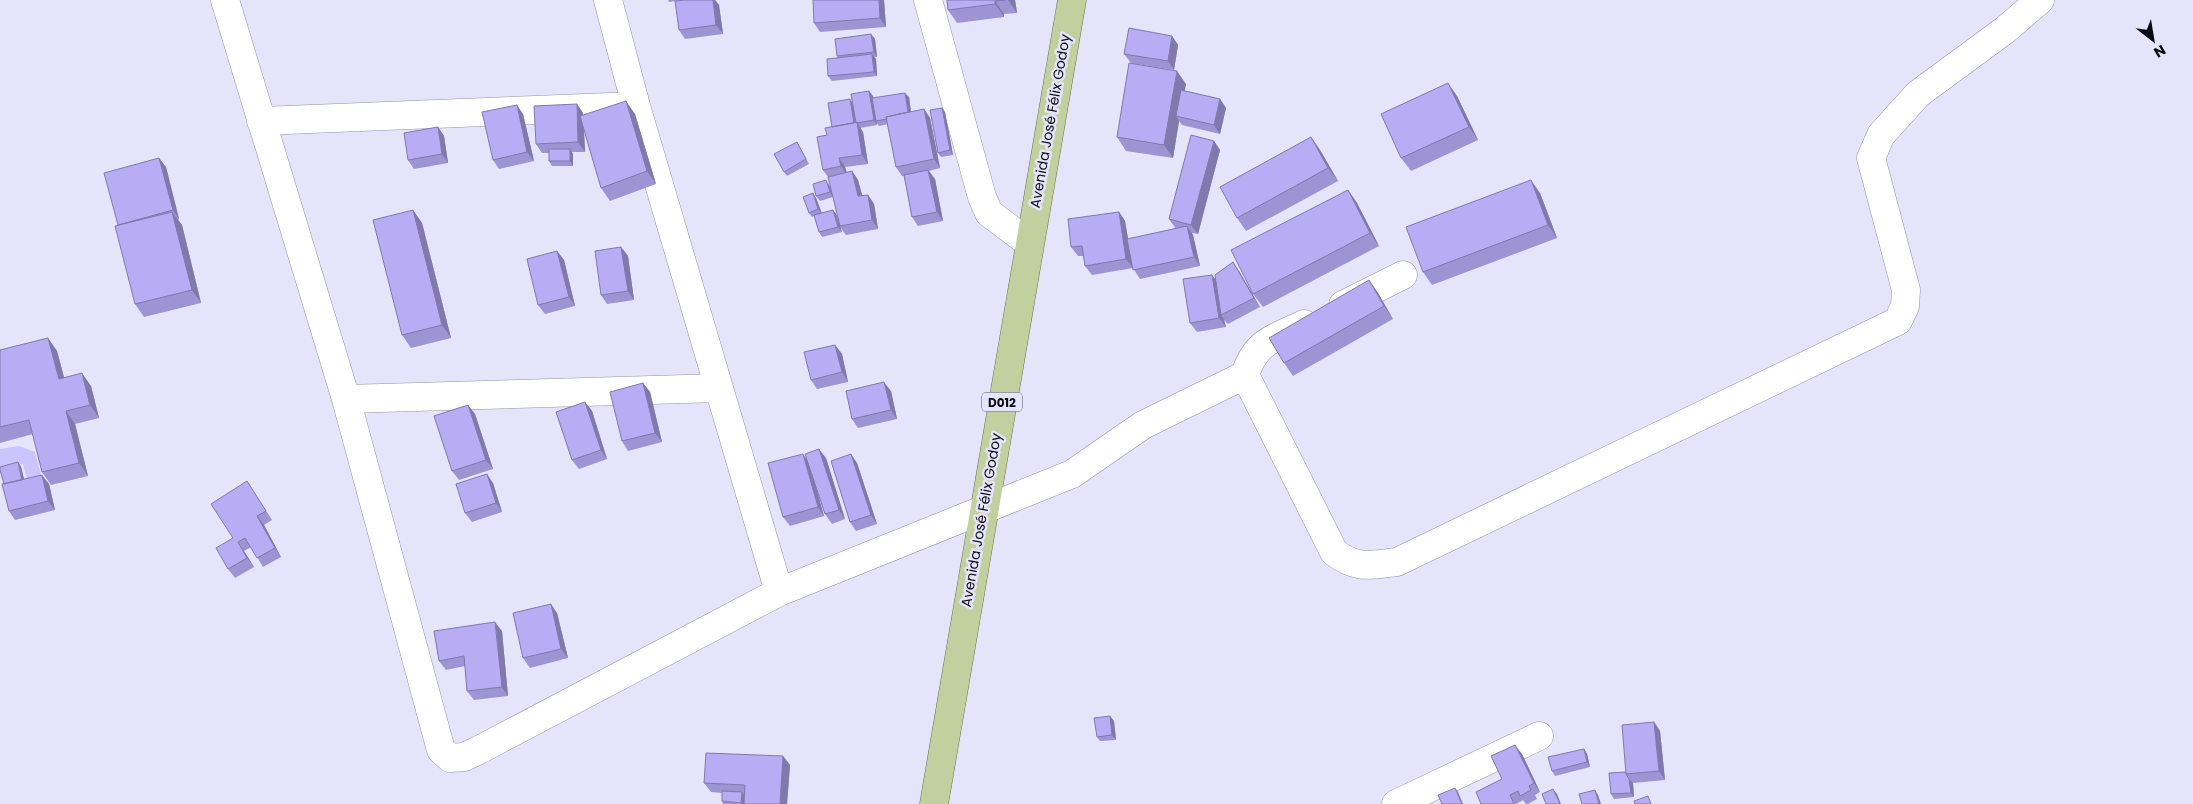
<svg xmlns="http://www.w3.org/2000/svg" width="2193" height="804" font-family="Poppins,sans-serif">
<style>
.water{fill:#ccc4fc}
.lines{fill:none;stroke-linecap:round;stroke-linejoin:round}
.minor-casing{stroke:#9492a6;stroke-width:29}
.major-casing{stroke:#677645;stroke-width:29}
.minor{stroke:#fff;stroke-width:28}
.major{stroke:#c2d0a0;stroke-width:28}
.wall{fill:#9e94d3}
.shaded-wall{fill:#8178ac}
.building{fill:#b8acf5;stroke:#8178ac}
.labels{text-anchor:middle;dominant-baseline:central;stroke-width:5;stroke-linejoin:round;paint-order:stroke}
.shield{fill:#e6e4fa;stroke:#4d4b57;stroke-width:1}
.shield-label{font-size:12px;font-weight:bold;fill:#0b0a11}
.street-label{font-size:14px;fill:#0b0a11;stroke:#e6e4fa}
</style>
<rect width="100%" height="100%" fill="#e6e4fa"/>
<path class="water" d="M19 446 35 452 42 479 28 483 23 464 0 469V449Z"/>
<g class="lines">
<g class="minor-casing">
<path id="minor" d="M225 0 346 399 441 750 450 758 464 757 479 750 779 592 1072 474 1143 425 1245 375C1255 341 1275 338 1304 324
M608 0 636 106 779 592
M928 0 982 197 989 213 1029 243
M261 121 636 106
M1343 305 1403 275
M1245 375 1334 552C1358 570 1369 565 1397 562L1898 321 1905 306 1906 290 1871 158 1881 135 1918 94 2005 30 2040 0
M346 399 719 388
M1396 804 1539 736"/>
</g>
<g class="major-casing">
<path id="major" d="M934 804 1072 0"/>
</g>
<use href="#minor" class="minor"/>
<use href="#major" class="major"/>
</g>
<path class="wall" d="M668 0H715L719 5 723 34 685 39 679 30 682 0 669 2Z
M884 0 886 27 820 32 814 23Z
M947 0H1015L1017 13 1004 14V17L957 23 948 10Z
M871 34 875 39 877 57H874L876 59 877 76 832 81 828 76 838 58 837 56Z
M1172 36 1178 45 1174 70 1131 63 1124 54Z
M1186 84 1184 91 1220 99 1226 108 1220 134 1182 125 1179 121 1173 158 1126 151 1117 137Z
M873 96V98L909 97 911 112 924 109 930 118 940 168 929 171 935 179 943 221 918 226 912 217 904 176H902L896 167 888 124 879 126 876 122 877 125 860 128 863 132 868 164 845 167 847 172 852 171 858 180 862 196 868 195 874 204 878 229 846 235 840 227 842 232 822 237 819 232 814 216 812 217 809 213 816 198 822 213 833 210 836 214 839 223 833 197 820 201 816 196 829 185 832 192 828 177 823 170 832 127 853 103Z
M1457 96 1478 140 1411 171 1401 158Z
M577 104 583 113V115L635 114 656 184 610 201 601 188 584 128 585 152H572L573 154V166H552L549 161V153H542L536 144Z
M945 112 953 155 941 157 938 153Z
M523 114 534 161 499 169 493 160Z
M438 127 444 136 448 163 414 169 408 160Z
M1311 137 1320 150 1338 181 1246 231 1237 218Z
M1214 141 1220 150 1198 234 1192 233 1193 235 1200 266 1140 279 1133 268 1092 275 1085 266 1084 256H1078L1071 247 1119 212 1125 221 1128 239 1176 229 1169 219Z
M797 142 809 164 787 176 784 172Z
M159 158 166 167 179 219 178 220 182 225 201 303 144 317 135 304 118 225Z
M1348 190 1357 203 1379 246 1263 307 1253 294Z
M1540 193 1557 238 1432 285 1423 272Z
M413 210 422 223 451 338 411 348 402 335Z
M621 247 628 256 634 300 607 304 601 295Z
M557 251 564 260 575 306 545 314 538 305Z
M1239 271 1260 307 1228 324 1224 320 1226 327 1197 332 1190 323 1215 279Z
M1369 280 1378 293 1393 319 1293 376 1284 363Z
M48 338 57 351 64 378 91 386 99 418 75 424 88 476 51 485 42 472 33 434 0 443V350Z
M835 345 842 354 848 382 817 389 811 380Z
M643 383 650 392 662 442 628 451 622 441Z
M891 391 897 419 858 428 852 419Z
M585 402 592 411 607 459 579 469 572 460Z
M475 414 493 469 459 480 452 471Z
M826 458 845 519 832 524 825 514 813 476 824 516 790 526 783 517 808 461Z
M18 462 21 467 24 479 49 484 55 510 15 520 9 511 4 484Z
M857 463 877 524 856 531 850 522Z
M247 481 272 520 264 525 281 557 263 567 251 547 244 551 254 567 235 578 228 569 233 538Z
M493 483 502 512 472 522 465 513Z
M557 613 568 658 530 668 523 658Z
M502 631 508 696 474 700 467 691 465 666 446 670 439 661Z
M1110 716 1114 721 1116 740 1100 741 1097 737Z
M1654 722 1660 731 1665 780 1633 783 1634 797 1614 799 1611 794 1626 772Z
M1584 749 1587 754 1590 767 1555 776 1552 771Z
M1522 754 1540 792 1535 795 1537 799 1528 804H1526L1523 800 1516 804H1481L1502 779Z
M783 756 790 765 787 804H723L722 801V793L711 792 704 783Z"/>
<path class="shaded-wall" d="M713 0H715L719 5 723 34 716 25Z
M879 0H884L886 27 880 18Z
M1008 0H1015L1017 13Z
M995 1 1004 14V17L995 4Z
M871 34 875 39 877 57 874 52Z
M1172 36 1178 45 1174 70 1168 61Z
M872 54 876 59 877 76 874 72Z
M1177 71 1186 84 1180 117 1176 116 1179 121 1173 158 1164 145Z
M1448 83 1457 96 1478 140 1469 127Z
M869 91 873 96 877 125 874 120Z
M905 93 909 97 912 120 909 115Z
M850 99 853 104 856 123 854 125Z
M1220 99 1226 108 1220 134 1214 125Z
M626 101 635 114 656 184 647 171Z
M577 104 583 113 585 152 578 142Z
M517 105 523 114 534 161 527 152Z
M942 108 945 112 953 155 950 150Z
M924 109 930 118 940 168 934 159Z
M857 122 863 132 868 164 862 155Z
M438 127 444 136 448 163 442 154Z
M1311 137 1320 150 1338 181 1328 168Z
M1214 141 1220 150 1198 234 1191 225Z
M570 149 573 154V166L570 161Z
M159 158 166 167 179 219 173 210Z
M839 158 845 167 847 175 841 166Z
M928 170 935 179 943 221 937 212Z
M852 171 858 180 865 205 858 196Z
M826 180 829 185 833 197 830 192Z
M1531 180 1540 193 1557 238 1548 225Z
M1348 190 1357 203 1379 246 1370 233Z
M813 193 816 198 822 214 818 209Z
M868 195 874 204 878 229 872 220Z
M413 210 422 223 451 338 442 325Z
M833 210 836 214 842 232 838 227Z
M172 212 182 225 201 303 192 290Z
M1119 212 1125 221 1133 268 1126 259Z
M1187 226 1193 235 1200 266 1194 257Z
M621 247 628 256 634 300 628 291Z
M557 251 564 260 575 306 569 297Z
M1233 262 1239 271 1260 307 1254 298Z
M1212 275 1219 284 1221 315 1224 320 1226 327 1219 318Z
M1369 280 1378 293 1393 319 1384 306Z
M48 338 57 351 68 392 59 379Z
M835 345 842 354 848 382 842 372Z
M82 373 91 386 99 418 90 405Z
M884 382 891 391 897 419 891 410Z
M643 383 650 392 662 442 655 433Z
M585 402 592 411 607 459 601 450Z
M468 405 475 414 493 469 486 460Z
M66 411 75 424 88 476 79 463Z
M819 449 826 458 845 519 839 510Z
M803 454 809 463 824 516 818 507Z
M851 454 857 463 877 524 871 515Z
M18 462 21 467 26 487 22 482Z
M487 474 493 483 502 512 496 503Z
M42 475 49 484 55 510 48 501Z
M257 516 264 525 281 557 275 548Z
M238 542 244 551 254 567 247 558Z
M551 604 557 613 568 658 561 649Z
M495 622 502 631 508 696 502 687Z
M1110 716 1114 721 1116 740 1112 735Z
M1654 722 1660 731 1665 780 1659 771Z
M1515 745 1522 754 1540 792 1534 783Z
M1584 749 1587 754 1590 767 1587 762Z
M783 756 790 765 787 804H780Z
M1629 779 1633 783 1634 797 1631 793Z
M1455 788 1458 792 1463 804H1462Z
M1553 789 1557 794 1561 804H1560Z
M1595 790 1598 795 1601 804H1599Z
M742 792 745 797V804H742L741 803Z"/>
<path class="building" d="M685 0H713L716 25 679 30 675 1Z
M813 0H879L880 18 814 23Z
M947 0H1005L995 1V4L948 10Z
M1129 28 1172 36 1168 61 1124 54Z
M871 34 874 52 837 56 835 39Z
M872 54 874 72 828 76 827 59Z
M1129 63 1177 71 1164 145 1117 137Z
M1448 83 1469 127 1401 158 1381 114Z
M1181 90 1220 99 1214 125 1176 116Z
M869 91 874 120 856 123 851 94Z
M905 93 908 112 886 117 887 119 876 121 872 98Z
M850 99 854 123 832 127 828 103Z
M626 101 647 171 601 188 580 116Z
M577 104 578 142 536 144 534 106Z
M517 105 527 152 493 160 482 112Z
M942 108 950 150 938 153 930 110Z
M924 109 934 159 896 167 886 117Z
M857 122 862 155 839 158 841 166 823 170 817 137 827 135 825 128Z
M438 127 442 154 408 160 404 133Z
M1191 135 1214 141 1191 225 1169 219Z
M1311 137 1328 168 1237 218 1220 187Z
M797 142 806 159 784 172 774 154Z
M549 149H570V161H549Z
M159 158 173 210 118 225 104 173Z
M928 170 937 212 912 217 904 175Z
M852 171 858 196 868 195 872 220 840 226 828 177Z
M826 180 830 192 816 196 813 184Z
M1531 180 1548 225 1423 272 1406 227Z
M1348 190 1370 233 1253 294 1231 250Z
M813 193 818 209 809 213 803 197Z
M413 210 442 325 402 335 373 220Z
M833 210 838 227 819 232 814 215Z
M172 212 192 290 135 304 115 226Z
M1119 212 1126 259 1085 266 1082 246 1071 247 1068 219Z
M1187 226 1194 257 1133 270 1127 239Z
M621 247 628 291 601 295 595 251Z
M557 251 569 297 538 305 527 259Z
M1233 262 1254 298 1221 315 1215 275Z
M1212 275 1219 318 1190 323 1183 279Z
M1369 280 1384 306 1284 363 1269 338Z
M48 338 59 379 82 373 90 405 66 411 79 463 42 472 29 420 0 427V350Z
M835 345 842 372 811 380 804 352Z
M884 382 891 410 852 419 846 391Z
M643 383 655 433 622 441 610 392Z
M585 402 601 450 572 460 556 412Z
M468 405 486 460 452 471 434 416Z
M819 449 839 510 825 514 805 454Z
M803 454 818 507 783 517 768 463Z
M851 454 871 515 850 522 831 461Z
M18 462 22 480 4 484 0 470V467Z
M487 474 496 503 465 513 456 484Z
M42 475 48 501 9 511 2 484Z
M247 481 266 511 257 516 275 548 257 558 245 538 238 542 247 558 228 569 216 548 233 538 211 504Z
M551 604 561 649 523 658 513 613Z
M495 622 502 687 467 691 464 656 439 661 434 631Z
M1110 716 1112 735 1097 737 1094 718Z
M1654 722 1659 771 1626 774 1622 725Z
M1515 745 1534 783 1529 786 1531 790 1520 796 1518 791 1510 795 1514 804H1481L1476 792 1502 779 1491 756Z
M1584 749 1587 762 1552 771 1548 757Z
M706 753 783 756 780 804H744L745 785 704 783Z
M1626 772V774L1629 779 1631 793 1611 794 1609 773Z
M1455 788 1462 804H1442L1438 795Z
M1553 789 1560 804H1546L1542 794Z
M1595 790 1599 804H1582L1579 794Z
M722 791 742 792 741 803 722 801Z
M1648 796 1651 804H1635L1634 801Z"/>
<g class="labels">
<rect class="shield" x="982" y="392.5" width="40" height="19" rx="4"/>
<g class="shield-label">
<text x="1002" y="402">D012</text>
</g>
<g class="street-label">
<text transform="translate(1050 121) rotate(-80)">Avenida José Félix Godoy</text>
<text transform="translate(981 520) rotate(-80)">Avenida José Félix Godoy</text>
</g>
</g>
<g transform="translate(2153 40) rotate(149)" stroke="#e6e4fa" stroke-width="4" paint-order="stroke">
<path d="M0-4L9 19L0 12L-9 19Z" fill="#0b0a11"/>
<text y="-8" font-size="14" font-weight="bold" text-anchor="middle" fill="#0b0a11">N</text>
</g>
</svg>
